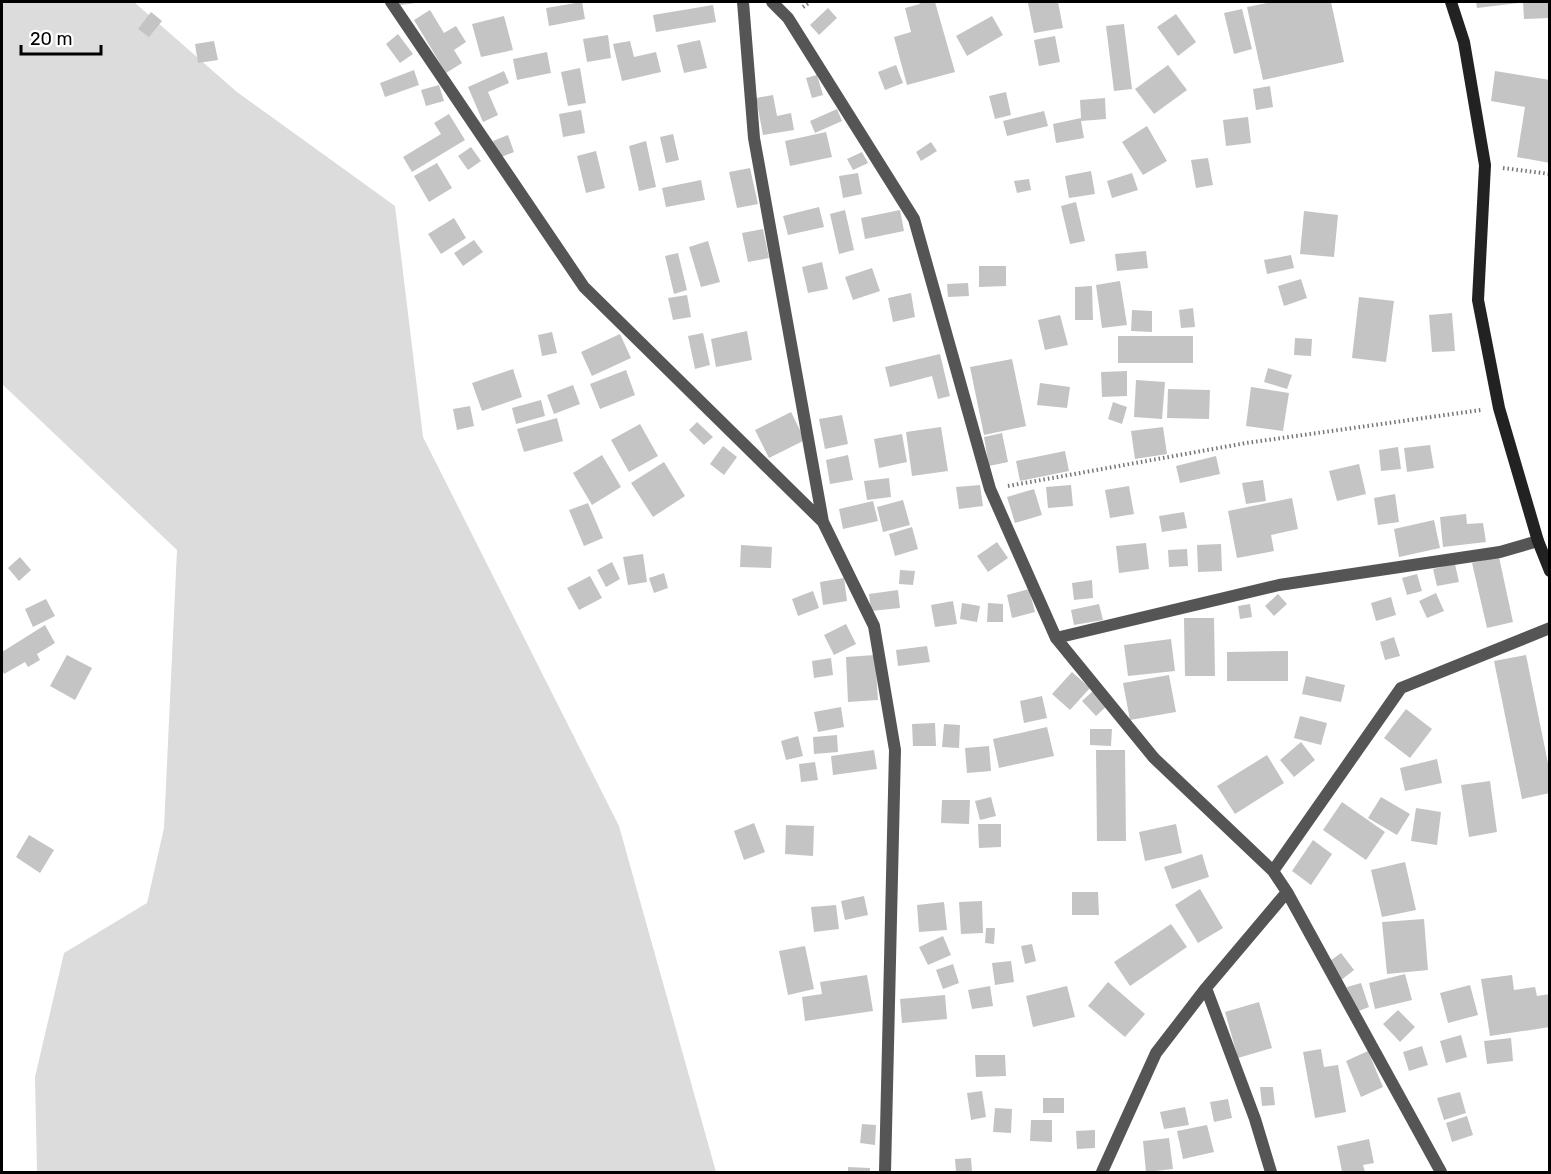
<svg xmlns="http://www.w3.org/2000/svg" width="1551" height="1174" font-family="Rubik,sans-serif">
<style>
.green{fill:#dcdcdc}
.building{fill:#c4c4c4}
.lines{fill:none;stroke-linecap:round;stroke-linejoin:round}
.path{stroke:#777;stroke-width:4;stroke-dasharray:1.5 3;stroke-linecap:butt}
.minor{stroke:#555;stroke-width:12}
.secondary{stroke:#222;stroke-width:12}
</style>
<rect width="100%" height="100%" fill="#fff"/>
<path class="green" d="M2 2H134L237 92 395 206 423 437 619 826 716 1172H37L35 1077 64 953 147 903 164 828 177 550 2 384Z"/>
<path class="building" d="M399 2H416V3L400 5Z
M582 2 585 19 549 26 546 8Z
M919 2H935L955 72 907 85 894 37 911 32 905 8 920 4Z
M1038 2H1058L1063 28 1034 33 1028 3Z
M1272 2H1331L1344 62 1263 80 1247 7Z
M1476 2H1519V3L1477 8Z
M1523 2H1550V18L1524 19Z
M713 5 716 22 656 32 653 15Z
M828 8 837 18 819 35 810 25Z
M1242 9 1252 49 1234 54 1224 13Z
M430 10 444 33 456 26 466 42 454 50 462 63 446 73 414 20Z
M151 12 162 21 149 37 138 29Z
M1176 14 1196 42 1178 56 1157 27Z
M504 16 513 50 481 57 472 24Z
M992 16 1003 35 967 56 956 36Z
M1124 24 1132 89 1114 91 1106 26Z
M398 34 413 54 400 63 386 44Z
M608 35 611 58 587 62 583 39Z
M1055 36 1060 62 1039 66 1034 40Z
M700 40 707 68 684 73 677 45Z
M214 41 218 60 198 63 195 44Z
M630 41 634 57 656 52 661 72 622 81 613 44Z
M547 52 551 73 517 80 513 59Z
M896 65 903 83 885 90 878 72Z
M1168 65 1187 90 1154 114 1135 89Z
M580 68 586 103 568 106 561 72Z
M414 70 419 85 385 97 380 83Z
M504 71 509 83 488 92 498 115 483 122 468 87Z
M1495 71 1550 80V163L1517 157 1525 107 1491 101Z
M817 75 823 95 812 98 806 78Z
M439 85 444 101 426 106 421 90Z
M1270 86 1273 107 1256 110 1253 89Z
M1006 92 1011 115 995 119 989 96Z
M773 95 777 116 791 113 794 130 763 135 756 98Z
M1105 98 1106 119 1081 121 1084 138 1056 143 1053 124 1081 118 1080 100Z
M837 109 842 121 815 133 810 121Z
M581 110 585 133 563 137 559 114Z
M1044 111 1048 126 1007 136 1003 121Z
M449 114 465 140 412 172 403 157 441 134 434 123Z
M1248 117 1251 143 1226 146 1223 120Z
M1147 126 1167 161 1143 175 1122 142Z
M826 132 832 157 790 166 785 141Z
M673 134 679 160 666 163 660 137Z
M508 135 514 152 499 158 493 141Z
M646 141 656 187 639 191 629 146Z
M931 142 937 151 921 161 916 152Z
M471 147 481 161 468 170 458 156Z
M596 151 605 188 586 193 577 156Z
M862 152 868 163 853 170 847 159Z
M1208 158 1213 185 1196 188 1191 160Z
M437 163 452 188 429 202 414 176Z
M750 168 758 204 737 208 729 172Z
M1091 171 1095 194 1069 198 1065 176Z
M858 173 862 194 843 198 839 176Z
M1132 173 1138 190 1112 198 1107 181Z
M1029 179 1031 190 1017 193 1014 181Z
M701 180 705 200 666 207 662 188Z
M1076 202 1085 241 1070 244 1061 206Z
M819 207 824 227 788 235 783 216Z
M845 210 854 250 839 254 830 214Z
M900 210 904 231 865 239 861 218Z
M1304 211 1338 215 1334 257 1300 254Z
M454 218 466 238 441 254 428 234Z
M763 229 769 258 748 262 742 233Z
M474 240 483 252 463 266 454 253Z
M708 241 720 282 701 287 689 247Z
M1146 251 1148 268 1117 271 1115 254Z
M678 253 687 290 674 294 665 256Z
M1291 255 1294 268 1267 274 1264 260Z
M822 262 828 289 808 293 802 267Z
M979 266H1006V286L979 287Z
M872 268 880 291 853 300 845 277Z
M1301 279 1307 298 1284 306 1278 286Z
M1120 281 1127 325 1102 328 1096 285Z
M968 283 969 296 948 297 947 284Z
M1092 286 1093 320H1075V287Z
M911 293 915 317 893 322 888 298Z
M687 295 691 317 673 320 668 298Z
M1359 297 1394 301 1386 362 1352 358Z
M1193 308 1195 327 1181 328 1179 310Z
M1132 310 1152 311V332L1131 331Z
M1452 313 1455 351 1432 352 1429 315Z
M1060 315 1068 345 1045 350 1038 320Z
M747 331 752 360 716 367 711 339Z
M552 332 557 353 542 356 538 335Z
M703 333 710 365 695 369 688 336Z
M620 334 631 358 592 376 581 352Z
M1118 336H1193V363H1118Z
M1295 338 1312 339 1311 356 1294 355Z
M940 354 950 396 938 399 932 376 890 387 885 367Z
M1012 359 1026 426 984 435 970 367Z
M1268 368 1292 375 1287 389 1264 382Z
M513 369 522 397 482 411 472 383Z
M626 370 635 395 600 409 590 384Z
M1127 371V396L1102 397 1101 372Z
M1136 380 1165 382 1162 419 1134 417Z
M1040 383 1070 387 1067 408 1037 405Z
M573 385 580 404 554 414 547 395Z
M1251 387 1289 393 1283 431 1246 426Z
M1168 389 1210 390 1209 419 1167 418Z
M541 400 545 416 516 424 512 408Z
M1113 402 1127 407 1122 424 1108 419Z
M470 406 474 426 457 430 453 409Z
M791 412 805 440 769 458 755 430Z
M842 415 848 444 825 449 819 419Z
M557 418 563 441 524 452 517 429Z
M697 422 713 437 704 445 689 430Z
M640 424 658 456 629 472 611 440Z
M941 427 948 471 912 476 906 432Z
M1163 427 1167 454 1135 459 1131 431Z
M1002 433 1008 462 989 466 984 437Z
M902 434 907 462 879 468 874 439Z
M1430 445 1434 468 1407 472 1404 448Z
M723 446 737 457 724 475 710 464Z
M1398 447 1401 469 1381 471 1379 450Z
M1065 451 1069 471 1020 481 1016 461Z
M602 455 621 487 592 505 573 473Z
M848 455 853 480 830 484 826 460Z
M1216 456 1220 474 1180 483 1176 466Z
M664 462 685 496 653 517 631 483Z
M1359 464 1366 494 1337 501 1329 471Z
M889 478 891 497 867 500 864 481Z
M1263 480 1266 501 1246 504 1242 483Z
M980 485 983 506 959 509 956 487Z
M1071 485 1073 506 1048 508 1046 487Z
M1129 486 1134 514 1110 518 1105 490Z
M1034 489 1042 515 1015 523 1007 497Z
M1395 494 1399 522 1378 525 1374 498Z
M1292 498 1298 529 1271 535 1274 551 1237 558 1228 511Z
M903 500 910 525 883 532 877 507Z
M873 501 878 521 843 529 839 509Z
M588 503 603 538 584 546 569 510Z
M1184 512 1187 528 1162 532 1159 516Z
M1466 514 1467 524 1483 523 1486 542 1443 547 1440 517Z
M1434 520 1440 548 1399 557 1394 529Z
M912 527 918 549 895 556 889 534Z
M997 542 1008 558 988 572 977 556Z
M1146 543 1149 569 1119 573 1116 546Z
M1221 544 1222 571 1198 572 1197 545Z
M741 545 772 547 771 568 740 567Z
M1187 549 1188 566 1169 567 1168 550Z
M643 554 647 582 628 585 623 557Z
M20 557 31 570 19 581 8 568Z
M1499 557 1513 622 1487 628 1472 563Z
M612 562 620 579 606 587 597 570Z
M1455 564 1459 582 1437 586 1433 569Z
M900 570 915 571 913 585 899 584Z
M664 573 668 588 654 593 649 578Z
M1417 574 1422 591 1407 595 1402 578Z
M590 576 602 598 579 610 567 588Z
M844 578 847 601 823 605 820 582Z
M1092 580 1093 598 1074 600 1072 583Z
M1029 589 1035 612 1012 618 1007 595Z
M898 590 900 608 871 611 869 594Z
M813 591 819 608 798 616 792 599Z
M1436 593 1444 611 1427 618 1419 601Z
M1278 594 1287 604 1274 616 1265 606Z
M1391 597 1396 615 1376 621 1371 603Z
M46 599 55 616 33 627 25 609Z
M953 601 957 624 935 627 931 605Z
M962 603 980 606 977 622 960 619Z
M988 603 1003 604V622H987Z
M1099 604 1103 620 1074 625 1071 610Z
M1250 604 1252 617 1240 619 1238 606Z
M1184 618H1214L1215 676H1185Z
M846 624 856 644 834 655 824 635Z
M45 625 55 643 37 654 40 660 28 667 25 662 4 674 2 670V652Z
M1394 637 1400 656 1385 660 1380 642Z
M1171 639 1175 671 1128 676 1124 645Z
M927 646 930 662 898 666 896 650Z
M1288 651V681H1227V652Z
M67 655 92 668 75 700 50 686Z
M875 655 878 700 848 702 846 657Z
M1526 655 1550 773V793L1522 799 1494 661Z
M831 658 833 675 814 678 812 661Z
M1072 672 1090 688 1070 710 1052 694Z
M1169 675 1176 712 1130 720 1123 683Z
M1306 676 1345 685 1341 702 1302 694Z
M1095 689 1109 704 1096 716 1082 701Z
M1042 696 1047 718 1024 723 1020 701Z
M841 707 844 727 818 732 814 712Z
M1406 709 1432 729 1410 758 1384 738Z
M1300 716 1327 723 1321 745 1294 738Z
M935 723 936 746H913L912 724Z
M944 724 960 725 959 748 942 747Z
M1047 727 1054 756 999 768 993 739Z
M1090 729H1112L1111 746 1090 745Z
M837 735 838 752 814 754 813 737Z
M798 736 803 756 786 760 781 741Z
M1301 742 1315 760 1294 777 1280 760Z
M989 746 991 771 967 773 965 748Z
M874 750 877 769 833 775 831 756Z
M1096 750H1125L1126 841H1097Z
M1267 755 1284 783 1235 814 1217 786Z
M1437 759 1442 783 1405 791 1400 768Z
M815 762 818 780 801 782 799 764Z
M1490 781 1497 832 1469 837 1461 785Z
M991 797 996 816 980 820 975 801Z
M1381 797 1410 814 1397 835 1368 818Z
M942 800H970L969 824 941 823Z
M1342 802 1385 832 1366 860 1323 830Z
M1416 808 1441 812 1437 845 1411 841Z
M754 823 765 852 744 860 734 831Z
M978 824H1001V847L979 848Z
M1176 824 1182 853 1145 861 1139 832Z
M786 825 814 826 813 856 785 854Z
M29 835 54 850 40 873 16 857Z
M1313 840 1332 854 1311 885 1292 871Z
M1202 854 1209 877 1172 889 1164 867Z
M1405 862 1416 910 1382 917 1371 870Z
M1200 889 1223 928 1198 943 1175 905Z
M1072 892H1098L1099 915H1072Z
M864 896 868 915 845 920 841 901Z
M982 901 983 933 961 934 959 902Z
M944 902 947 930 919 932 917 905Z
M836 905 839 929 814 932 811 907Z
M1424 919 1428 970 1387 974 1382 922Z
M1171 924 1187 947 1130 986 1114 962Z
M986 928H995L994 944 985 943Z
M943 936 951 955 928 965 919 947Z
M1032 944 1036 961 1025 964 1021 946Z
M805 946 814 989 788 995 779 951Z
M1341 953 1354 970 1340 981 1327 963Z
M1011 961 1014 982 995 985 992 963Z
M953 964 959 983 943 989 936 970Z
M1405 974 1412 1000 1375 1009 1369 983Z
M867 975 873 1011 805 1021 802 997 822 994 820 982Z
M1512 975 1514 990 1535 987 1537 996 1550 994V1027L1490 1036 1481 979Z
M1108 982 1145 1014 1125 1037 1088 1006Z
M1361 983 1369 1007 1356 1012 1347 987Z
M1470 985 1478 1015 1448 1023 1440 993Z
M990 986 993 1006 972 1009 968 990Z
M1067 986 1075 1017 1033 1027 1026 996Z
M945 995 947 1019 902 1023 900 999Z
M1259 1002 1272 1048 1238 1058 1225 1012Z
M1398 1010 1415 1027 1400 1042 1383 1024Z
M1461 1035 1467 1057 1446 1063 1440 1041Z
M1511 1038 1513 1061 1487 1064 1484 1041Z
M1422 1046 1428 1065 1409 1071 1403 1052Z
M1321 1049 1324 1067 1338 1065 1346 1112 1315 1118 1303 1052Z
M1368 1051 1383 1087 1361 1097 1346 1061Z
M975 1055H1005L1006 1076 976 1077Z
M1260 1087H1273L1275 1105 1262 1106Z
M982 1091 986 1117 971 1120 967 1093Z
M1460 1092 1466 1113 1444 1120 1437 1098Z
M1043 1098H1064V1113H1043Z
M1228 1099 1232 1118 1214 1122 1210 1102Z
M1185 1107 1189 1125 1164 1129 1160 1112Z
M995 1108 1012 1109 1011 1133 993 1132Z
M1467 1116 1473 1135 1452 1142 1446 1123Z
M1031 1120H1052V1142L1030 1141Z
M862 1124 876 1125 875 1145 860 1143Z
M1207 1125 1214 1152 1183 1159 1177 1131Z
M1095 1130V1148L1077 1149 1076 1131Z
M1169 1138 1173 1169 1146 1172 1143 1141Z
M1369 1139 1374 1163 1363 1165 1365 1172H1342L1337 1146Z
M971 1158 972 1172H956L955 1159Z
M848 1167 870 1168V1172H848Z"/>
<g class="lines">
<path class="path" d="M803 7 810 2
M1503 168 1550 174
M1008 486 1246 443 1481 410"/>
<path class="minor" d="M391 2 584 287 823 522
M743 2 754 138 823 522 874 626 895 750 885 1172
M772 2 788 18 914 219 990 489 1056 638 1154 758 1273 871
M1056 638 1279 585 1500 552 1538 541
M1287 892 1441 1172
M1206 988 1255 1119 1271 1172
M1102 1172 1156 1053 1206 988 1287 892 1273 871 1401 688 1550 628"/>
<path class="secondary" d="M1451 2 1464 42 1485 165 1478 300 1499 408 1538 541 1550 571"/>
</g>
<rect width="1551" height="1174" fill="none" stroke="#000000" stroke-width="6"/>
<path d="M21 45v9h80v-9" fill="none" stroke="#000000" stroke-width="3"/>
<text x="30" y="45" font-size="18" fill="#000000" stroke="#ffffff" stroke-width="4.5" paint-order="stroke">20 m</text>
</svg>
